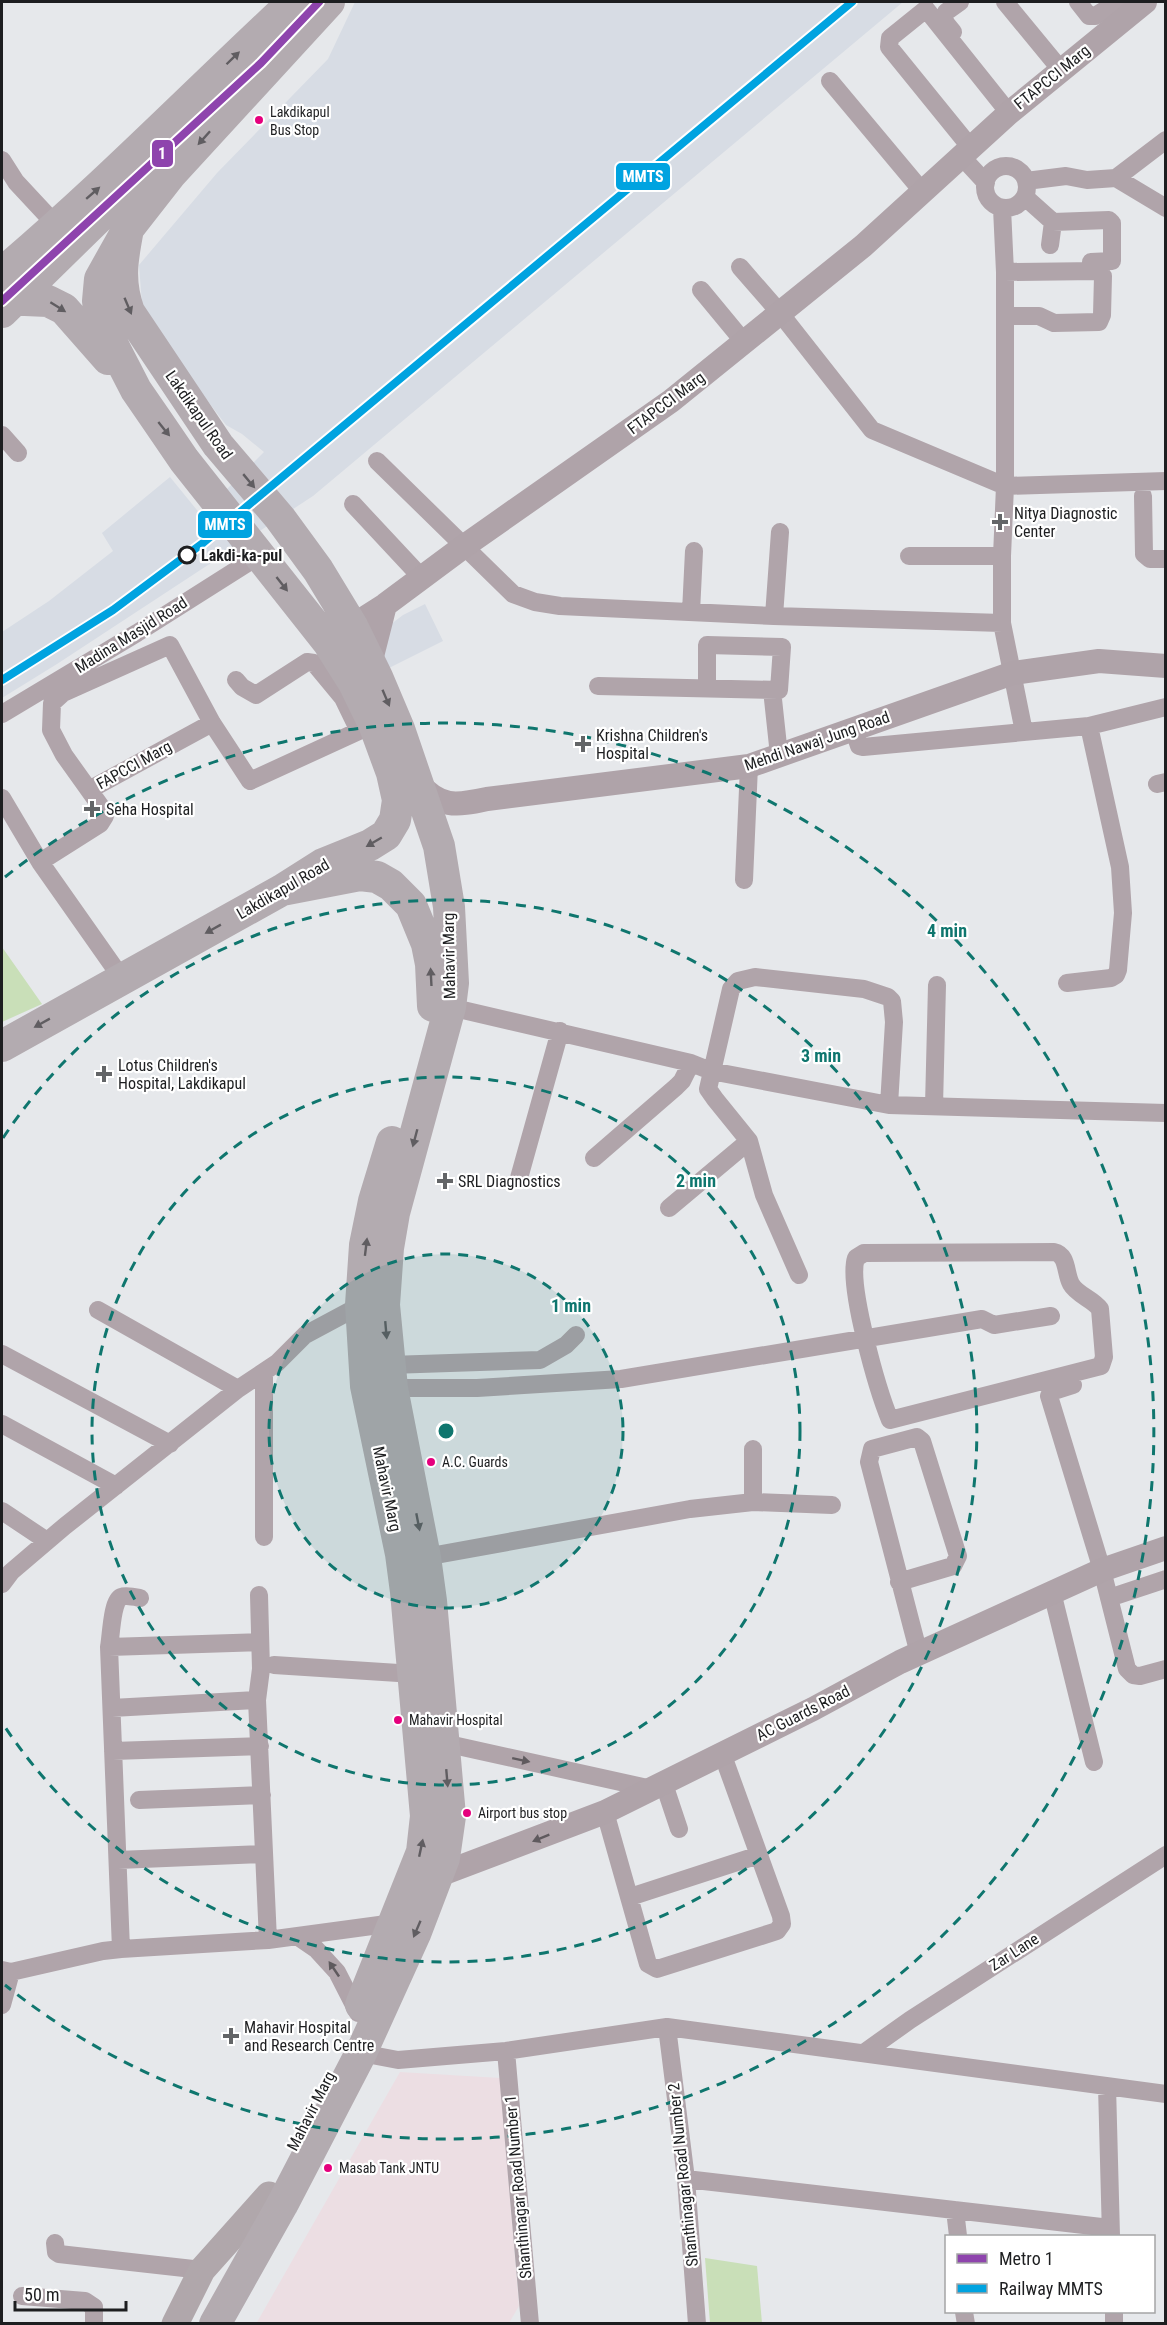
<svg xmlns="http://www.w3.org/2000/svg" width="1167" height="2325" font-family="'Roboto Condensed',sans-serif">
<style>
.built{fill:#d7dce4}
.education{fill:#ecdee3}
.green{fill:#c9dfb8}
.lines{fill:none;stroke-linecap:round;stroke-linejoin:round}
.street{stroke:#b0a4aa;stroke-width:18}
.secondary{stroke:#afa3a9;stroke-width:24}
.primary{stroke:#b0a7ab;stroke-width:27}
.highway{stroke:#b3abb0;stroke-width:32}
.rail-1-casing{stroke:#fff;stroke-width:12}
.rail-1{stroke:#00a3e0;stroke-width:8}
.metro-1-casing{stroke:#fff;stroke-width:12}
.metro-1{stroke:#8e44ad;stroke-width:8}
.oneway{fill:#605d61}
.oneway2{fill:#5f5a5e}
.ring{fill:none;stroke:#0f766e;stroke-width:3;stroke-dasharray:10 8}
.bus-dot{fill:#e5007d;stroke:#fff;stroke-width:2}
.poi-dot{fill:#636567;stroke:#fff;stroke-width:2}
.stop-dot{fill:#fff;stroke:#1d1e20;stroke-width:3}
.labels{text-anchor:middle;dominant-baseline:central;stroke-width:4.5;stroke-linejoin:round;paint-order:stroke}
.bus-label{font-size:14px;fill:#1d1e20;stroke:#fff;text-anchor:start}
.street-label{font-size:16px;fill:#1d1e20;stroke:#fff}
.poi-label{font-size:16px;fill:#1d1e20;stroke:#fff;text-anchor:start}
.stop-label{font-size:16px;font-weight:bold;fill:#1d1e20;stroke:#fff;text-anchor:start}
.centre{fill:#0f766e;stroke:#fff;stroke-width:3}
.ring-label{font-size:18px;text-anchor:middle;font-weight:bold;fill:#0f766e;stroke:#fff;stroke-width:4.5;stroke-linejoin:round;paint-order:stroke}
.line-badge{stroke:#fff;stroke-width:2}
.badge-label{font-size:16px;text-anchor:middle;font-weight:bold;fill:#fff}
</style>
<rect width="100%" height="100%" fill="#e6e8eb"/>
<path class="built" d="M355 2H903L313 496 57 664 2 698V632L49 601 113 551 102 533 170 477 201 515 264 452 242 434 226 425 143 317 139 265 217 173 328 59Z
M425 604 443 641 387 669 376 646 386 628 403 615Z"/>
<path class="education" d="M400 2072 500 2078 519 2306 509 2323 256 2324Z"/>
<path class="green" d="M2 947 42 1004 2 1022Z
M705 2258 757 2266 762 2323H710Z"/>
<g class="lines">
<path class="street" d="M1005 2 1061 70
M1078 2 1089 16H1095L1118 2
M953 32 944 21 946 12 960 2
M830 81 922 191
M971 148 889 47 890 38 926 9 1009 113
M962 157 986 183
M2 160 16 182 56 225
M985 187a21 21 0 1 1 42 0a21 21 0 1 1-42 0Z
M1116 178 1166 208
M1026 181 1066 176 1087 180 1116 178 1166 140
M1025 197 1053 222 1109 220 1112 223V261L1091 262
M1002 208 1005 272V486L1002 556V623L1024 732
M1050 245 1053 222
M740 267 780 313 872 430 1005 486 1166 481
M1005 272 1098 271 1103 276 1102 315 1099 322 1054 323 1039 316H1005
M701 290 744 342
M2 435 18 453
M377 461 513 594 535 602 560 606 774 616 1002 623
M1143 496 1144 554 1150 559H1166
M353 504 422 578
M909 556H1002
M691 612 694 551
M774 616 780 532
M236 680 242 687 256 695 307 662 314 663 343 698 359 731
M598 686 779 690 782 647 707 645V687
M772 690 779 755
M2 714 137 633 260 555
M853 728 859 746 863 747 1089 726 1166 707
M1157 784 1166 782
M89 790 212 723
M2 798 40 862 123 980
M40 862 100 824 105 816 104 811 64 755 51 730 52 703 63 693 170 645 212 723 250 781 374 724
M744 880 749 766
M1067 983 1111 978 1116 975 1118 970 1123 913 1120 867 1089 726
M450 1007 691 1063 711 1071 889 1105 1166 1113
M934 1106 937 985
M594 1158 676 1087 682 1081 691 1063
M519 1178 560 1031
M669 1208 749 1141
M1054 1252C1068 1255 1065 1273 1071 1284 1077 1295 1093 1299 1100 1309L1104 1357 1101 1366 890 1420C878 1391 847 1285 856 1258L864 1253Z
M799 1275 764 1195 749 1141 715 1099 708 1089 731 989 738 981 755 977 864 989 888 997 892 1001 894 1022 889 1105
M98 1310 238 1389
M2 1354 170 1444
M390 1365 540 1360 566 1345 576 1335
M264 1373V1537
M1073 1385 1051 1392 1049 1396 1102 1570 1127 1669 1133 1675 1140 1676 1166 1669
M392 1388H477L621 1379 982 1319 994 1325 1051 1316
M2 1424 116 1486
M753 1502V1449
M2 1511 47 1541
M425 1557 690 1509 753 1502 832 1505
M899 1582 953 1566 958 1556 922 1441 917 1437 872 1449 869 1462 919 1654
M2 1584 11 1572 65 1526 238 1389 277 1363 305 1335 361 1305
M1052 1592 1094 1762
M259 1595 261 1669 257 1700 268 1940
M1109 1598 1166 1579
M109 1647 260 1642
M274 1665 414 1674
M112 1708 257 1700
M444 1743 652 1789
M113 1751 260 1746
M664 1784 679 1829
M139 1800 262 1795
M605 1812 648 1964 657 1969 777 1931 782 1924 781 1916 722 1753
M118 1860 264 1854
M630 1897 759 1855
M297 1936 316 1949 337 1972 358 2013
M121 1949 109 1647C111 1637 112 1600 121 1597 126 1595 135 1597 140 1598
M2 1970 11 1972 103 1951 121 1949 268 1940 394 1923
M2 2005 11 1972
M667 2027 686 2179 697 2324
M506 2051 530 2324
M865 2052 910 2020 1166 1855
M361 2053 398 2060 506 2051 667 2027 1166 2094
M1107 2086 1111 2236
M686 2179 1110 2228
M955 2210 958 2236
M55 2243 56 2252 59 2254 202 2270
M22 2296 85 2301 94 2307V2324
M964 2312 966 2324
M1114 2312V2324"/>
<path class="secondary" d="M352 626 385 605 463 547 671 401 863 246 1009 113 1145 2
M370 664 385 605
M417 782C440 808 455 806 487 799L749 766 1013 673 1099 661 1166 666
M439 1875 605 1812 813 1709 900 1662 1102 1570 1166 1548"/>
<path class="primary" d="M175 2324 202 2270 269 2195"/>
<path class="highway" d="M128 229C122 260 118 281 129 312L218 445 280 518 318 570 352 626 377 677 399 729 439 846 449 907 453 983 450 1007 394 1213 388 1248 384 1305 392 1388 425 1557 431 1601 450 1816 444 1858 415 1934 361 2053 282 2205 215 2324
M2 273C103 188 196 92 293 2
M2 299 48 301 64 309 108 359
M2 312 140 177
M282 890 360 875 377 877 391 885 411 905 427 944 431 964 433 1006
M2 1046 282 890 323 864 370 845 386 835 395 820 398 800 392 773 374 724 354 683 328 642 184 460 156 419 136 390 101 322 98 301 100 279 128 229 171 174 329 2
M361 2005 422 1852 426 1816 406 1592 401 1554 366 1386 361 1305 365 1245 374 1201 392 1142"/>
<g class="rail-1-casing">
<path id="rail-1" d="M2 680 113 610 203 543 852 2"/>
</g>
<use href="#rail-1" class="rail-1"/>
<g class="metro-1-casing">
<path id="metro-1" d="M2 301 261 63 319 2"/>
</g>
<use href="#metro-1" class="metro-1"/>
</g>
<defs><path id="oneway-solid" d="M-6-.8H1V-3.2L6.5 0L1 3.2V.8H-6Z" transform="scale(1.5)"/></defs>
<g class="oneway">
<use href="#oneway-solid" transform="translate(233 58) rotate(-44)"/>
<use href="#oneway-solid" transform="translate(204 138) rotate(132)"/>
<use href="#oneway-solid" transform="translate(93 193) rotate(-41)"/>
<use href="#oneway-solid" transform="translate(128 306) rotate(67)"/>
<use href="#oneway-solid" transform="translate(58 307) rotate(32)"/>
<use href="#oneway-solid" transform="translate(164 429) rotate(51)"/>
<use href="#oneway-solid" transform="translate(249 481) rotate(50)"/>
<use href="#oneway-solid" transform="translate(282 584) rotate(52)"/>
<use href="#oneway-solid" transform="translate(386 698) rotate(67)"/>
<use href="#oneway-solid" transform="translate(374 842) rotate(150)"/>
<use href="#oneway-solid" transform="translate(213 929) rotate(151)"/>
<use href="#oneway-solid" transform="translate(431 977) rotate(-93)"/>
<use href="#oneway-solid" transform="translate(42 1023) rotate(151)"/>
<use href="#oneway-solid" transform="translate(415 1138) rotate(105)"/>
<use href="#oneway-solid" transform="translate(366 1247) rotate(-83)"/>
<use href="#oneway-solid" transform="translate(386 1330) rotate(85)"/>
<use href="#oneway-solid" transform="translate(418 1522) rotate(79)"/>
<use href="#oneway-solid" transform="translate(447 1778) rotate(85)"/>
<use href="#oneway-solid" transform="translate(421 1848) rotate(-78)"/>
<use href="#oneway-solid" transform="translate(417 1929) rotate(113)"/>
</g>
<g class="oneway2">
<use href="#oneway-solid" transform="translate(521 1760) rotate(12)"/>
<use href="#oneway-solid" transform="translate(541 1838) rotate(158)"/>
<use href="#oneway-solid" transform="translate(334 1969) rotate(-124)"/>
</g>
<circle cx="446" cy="1431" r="177" fill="#0f766e" fill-opacity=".12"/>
<g class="ring">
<circle cx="446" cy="1431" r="177"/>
<circle cx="446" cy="1431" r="354"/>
<path d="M3 1138A531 531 0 1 1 3 1724"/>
<path d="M5 877A708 708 0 1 1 5 1985"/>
</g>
<g class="bus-dot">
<circle cx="259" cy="120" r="5"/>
<circle cx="431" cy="1462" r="5"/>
<circle cx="398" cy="1720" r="5"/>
<circle cx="467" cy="1813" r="5"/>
<circle cx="328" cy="2168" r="5"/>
</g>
<g class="poi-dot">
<path d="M997 513h6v6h6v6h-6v6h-6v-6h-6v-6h6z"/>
<path d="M580 735h6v6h6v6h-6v6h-6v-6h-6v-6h6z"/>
<path d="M89 800h6v6h6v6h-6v6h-6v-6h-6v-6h6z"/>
<path d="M101 1065h6v6h6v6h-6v6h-6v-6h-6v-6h6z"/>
<path d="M442 1172h6v6h6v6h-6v6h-6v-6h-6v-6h6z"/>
<path d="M228 2027h6v6h6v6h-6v6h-6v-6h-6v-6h6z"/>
</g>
<circle class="stop-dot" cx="187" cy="555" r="8"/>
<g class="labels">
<g class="bus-label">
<text x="270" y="112">Lakdikapul<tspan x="270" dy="18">Bus Stop</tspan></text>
<text x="442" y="1462">A.C. Guards</text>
<text x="409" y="1720">Mahavir Hospital</text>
<text x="478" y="1813">Airport bus stop</text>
<text x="339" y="2168">Masab Tank JNTU</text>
</g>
<g class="street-label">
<text transform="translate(1052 77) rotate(-39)">FTAPCCI Marg</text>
<text transform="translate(666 403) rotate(-37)">FTAPCCI Marg</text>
<text transform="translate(199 415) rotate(55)">Lakdikapul Road</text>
<text transform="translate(131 635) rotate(-32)">Madina Masjid Road</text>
<text transform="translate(817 741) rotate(-19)">Mehdi Nawaj Jung Road</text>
<text transform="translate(134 765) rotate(-29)">FAPCCI Marg</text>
<text transform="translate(283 889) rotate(-30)">Lakdikapul Road</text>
<text transform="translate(449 956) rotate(-91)">Mahavir Marg</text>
<text transform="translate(387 1489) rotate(78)">Mahavir Marg</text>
<text transform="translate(803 1713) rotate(-27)">AC Guards Road</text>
<text transform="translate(1014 1952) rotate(-33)">Zar Lane</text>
<text transform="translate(311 2111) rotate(-63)">Mahavir Marg</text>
<text transform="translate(683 2175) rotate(-96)">Shanthinagar Road Number 2</text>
<text transform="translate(518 2187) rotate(-95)">Shanthinagar Road Number 1</text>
</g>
<g class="poi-label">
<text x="1014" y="513">Nitya Diagnostic<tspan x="1014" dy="18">Center</tspan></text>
<text x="596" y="735">Krishna Children's<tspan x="596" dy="18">Hospital</tspan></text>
<text x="106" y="809">Seha Hospital</text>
<text x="118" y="1065">Lotus Children's<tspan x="118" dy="18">Hospital, Lakdikapul</tspan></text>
<text x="458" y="1181">SRL Diagnostics</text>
<text x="244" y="2027">Mahavir Hospital<tspan x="244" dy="18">and Research Centre</tspan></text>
</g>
<g class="stop-label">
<text x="201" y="555">Lakdi-ka-pul</text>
</g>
</g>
<circle cx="446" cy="1431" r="9" class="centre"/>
<g class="ring-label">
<text x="947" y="937">4 min</text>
<text x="821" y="1062">3 min</text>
<text x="696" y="1187">2 min</text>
<text x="571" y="1312">1 min</text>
</g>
<g class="line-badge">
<rect x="151" y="139" width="23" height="29" rx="6" fill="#8e44ad"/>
<rect x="615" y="162" width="56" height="29" rx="6" fill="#00a3e0"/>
<rect x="197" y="510" width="56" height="29" rx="6" fill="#00a3e0"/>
</g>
<g class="badge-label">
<text x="162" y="159">1</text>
<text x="643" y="182">MMTS</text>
<text x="225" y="530">MMTS</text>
</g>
<rect width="1167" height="2325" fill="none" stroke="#1d1e20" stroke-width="6"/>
<rect x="945" y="2235" width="210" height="78" fill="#ffffff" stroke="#a5a5a6" stroke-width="1.5"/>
<rect x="957" y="2254" width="30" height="9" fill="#8e44ad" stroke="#a5a5a6" stroke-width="1.5"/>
<text x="999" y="2265" font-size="18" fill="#1d1e20">Metro 1</text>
<rect x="957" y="2284" width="30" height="9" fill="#00a3e0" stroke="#a5a5a6" stroke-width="1.5"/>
<text x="999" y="2295" font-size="18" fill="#1d1e20">Railway MMTS</text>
<path d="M15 2301v9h111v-9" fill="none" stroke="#1d1e20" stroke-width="3"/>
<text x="24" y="2301" font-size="18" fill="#1d1e20" stroke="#ffffff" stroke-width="4.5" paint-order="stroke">50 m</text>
</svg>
